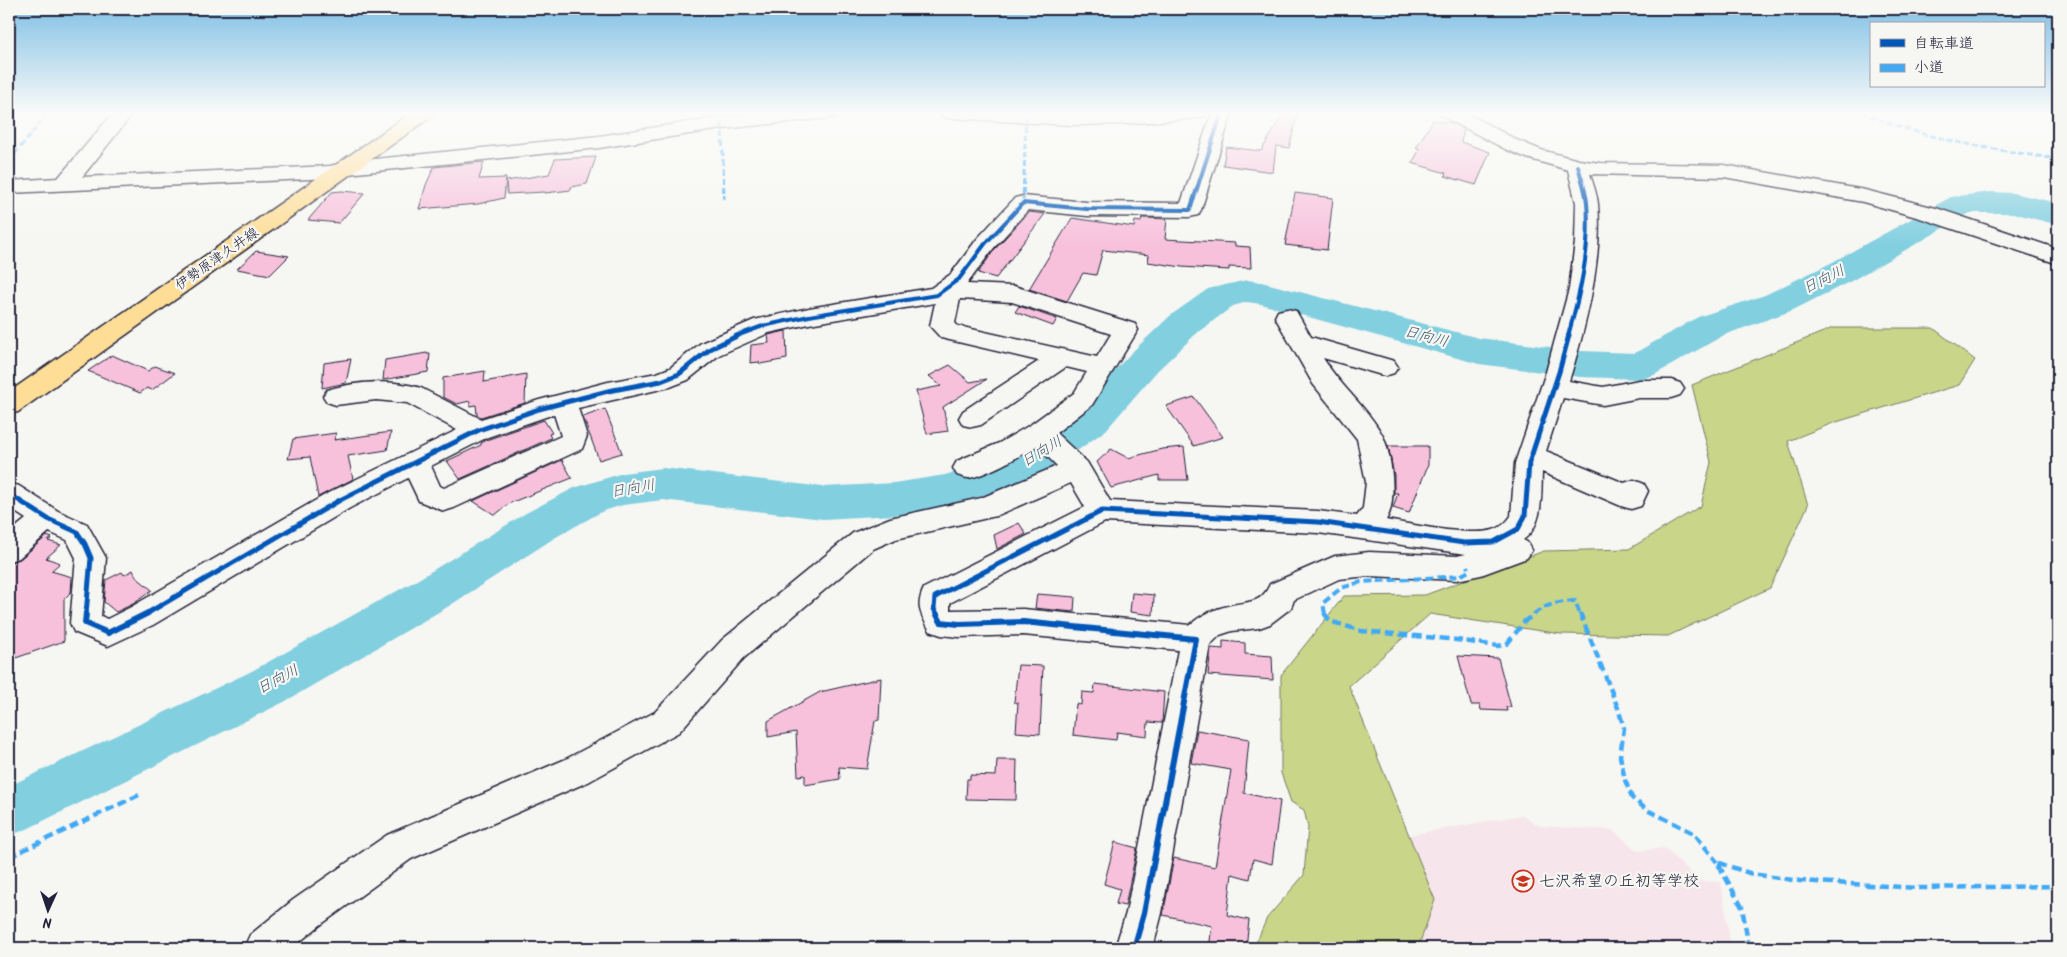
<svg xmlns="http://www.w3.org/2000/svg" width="2067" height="957" font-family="Kalam,'Klee One',sans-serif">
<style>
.built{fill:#f6e6eb}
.green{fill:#c9d589;stroke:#767c62}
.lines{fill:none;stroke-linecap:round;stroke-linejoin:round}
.river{fill:#82cfe0;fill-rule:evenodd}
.building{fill:#f7c1dc;stroke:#22223b}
.minor-casing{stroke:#22223b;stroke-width:3}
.major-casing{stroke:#22223b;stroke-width:3}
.minor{fill:#f6f6f2;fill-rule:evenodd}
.major{fill:#fedd96;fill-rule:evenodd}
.quiet-far2{stroke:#3fa9f5;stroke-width:3;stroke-dasharray:6 3;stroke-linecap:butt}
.quiet-far1{stroke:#3fa9f5;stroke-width:4;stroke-dasharray:8 4;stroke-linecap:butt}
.quiet{stroke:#3fa9f5;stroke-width:4.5;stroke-dasharray:9 4.5;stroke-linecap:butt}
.cycleway-far2-casing{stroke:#f6f6f2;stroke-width:6}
.cycleway-far1-casing{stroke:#f6f6f2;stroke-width:8}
.cycleway-casing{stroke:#f6f6f2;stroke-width:9}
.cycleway-far2{stroke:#0057b8;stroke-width:4}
.cycleway-far1{stroke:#0057b8;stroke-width:5}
.cycleway{stroke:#0057b8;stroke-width:6}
.labels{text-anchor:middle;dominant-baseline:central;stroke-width:4.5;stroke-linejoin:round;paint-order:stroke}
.street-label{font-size:14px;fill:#22223b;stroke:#f6f6f2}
.water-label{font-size:15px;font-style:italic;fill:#3f566d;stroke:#f6f6f2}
.near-poi-label{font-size:16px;fill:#22223b;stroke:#f6f6f2;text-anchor:start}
</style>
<rect width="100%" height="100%" fill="#f6f6f2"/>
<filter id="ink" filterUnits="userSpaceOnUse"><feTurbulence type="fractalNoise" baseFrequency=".02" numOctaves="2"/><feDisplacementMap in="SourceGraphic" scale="10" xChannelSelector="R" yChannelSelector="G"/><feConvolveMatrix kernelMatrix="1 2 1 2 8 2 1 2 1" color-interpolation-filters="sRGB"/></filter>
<g filter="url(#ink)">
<path class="built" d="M1522 815 1540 826 1612 830 1638 851 1664 848 1700 881 1721 882 1731 948H1276L1370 842Z"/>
<path class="green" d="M1833 328H1933L1975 360 1959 385 1833 423 1788 441 1808 505 1770 588 1668 636 1561 634 1430 614 1349 686 1435 900 1418 948H1254L1267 918 1304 875 1308 827 1304 810 1291 802 1281 773V675L1344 596 1425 595 1544 551 1629 549 1701 506 1711 462 1692 385Z"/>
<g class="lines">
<path class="river" d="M1990 192 2013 193 2058 203V225L2013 213H1970L1853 280 1791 311 1724 335 1654 375 1641 379 1580 377 1479 364 1261 304 1247 302 1233 306 1197 333 1157 371 1106 430 1056 466 1020 484 945 507 894 515 823 519 663 500 623 505 603 511 556 537 449 606 284 702 27 829 9 836V786L250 672 417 580 526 513 574 488 623 473 663 468 823 487 894 483 945 475 992 461 1028 444 1078 410 1131 353 1171 315 1208 289 1247 280 1261 282 1479 338 1580 351 1635 353 1698 317 1765 295 1829 264 1951 197Z"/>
</g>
<path class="building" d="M1285 112H1298L1289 148 1276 146 1273 172 1223 165 1226 147 1261 151Z
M1433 120 1452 123 1464 130 1461 142 1490 152 1476 185 1445 176 1446 173 1412 163 1420 149 1416 148Z
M596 157 587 184 571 187V190L545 193V192L507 194 506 181 549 174 555 159Z
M484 162 479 179 506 178 504 198 478 204 419 209 426 185 434 167Z
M341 191 365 193 339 223 308 220 332 192Z
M1295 193 1333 198 1327 250 1285 245Z
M1029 212 1045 214 996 278 978 273 994 250Z
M1072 218 1134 227 1135 221 1141 222 1142 218 1167 219 1165 239 1235 243V246L1250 247 1251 268 1229 267V270L1182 267 1148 262 1149 255 1103 250 1096 275 1083 273 1067 301 1029 289Z
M256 251 289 256 270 275 237 269Z
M1019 306 1057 319 1053 326 1015 312Z
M786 331 787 359 760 364 759 362 750 363 751 345 769 343 768 335Z
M427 353V354H430L428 372 383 380 385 360Z
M112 355 148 371 155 366 175 373 152 390 147 388 140 393 88 371Z
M351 359 346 383 322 388 324 363Z
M950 365 970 382 987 379 943 407 948 431 927 434 916 391 941 386 929 376Z
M485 371 484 382 526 374 525 403 481 417 477 415 476 405 470 406V401L457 404 443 397V378Z
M1194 397 1223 437 1194 446 1166 406Z
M605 409 622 453 599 460 583 417Z
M544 420 552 433 549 434 551 438 460 479 447 461 481 445V443L489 439Z
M391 432 387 450 348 456 353 479 318 497 310 457 288 459 293 439 336 433 334 440Z
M1388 446H1428V465L1409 513 1393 508 1398 493H1394V475Z
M1184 447 1188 480H1159V475L1111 488 1097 462 1111 449 1128 458 1162 449Z
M562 460 572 478 510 503 495 515 473 501Z
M1019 523 1026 534 997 549 994 535Z
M47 536 52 538 48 541 61 545 46 558 60 563 51 571 72 577 71 592 64 599V641L13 659 14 620 9 618V563L20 559Z
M133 570 136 577 152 590 133 604 116 612 104 602 106 580 122 572 124 575Z
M1132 593 1154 595 1153 615 1130 612Z
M1037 594 1075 597 1074 612 1035 608Z
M1223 641 1245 643V654L1272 656 1273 680 1208 675 1211 648 1223 649Z
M1458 656 1498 658 1511 707H1506L1507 711 1481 710 1480 705H1471Z
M1018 665 1043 666 1040 734 1016 732 1018 703 1014 702Z
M881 678 879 720 875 721 867 769 839 767 840 779 805 785V775L798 776 796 732 768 737V721L820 692Z
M1095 684 1164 692 1162 723 1148 722 1147 736 1117 732 1116 740 1073 735 1076 704 1081 705 1082 692 1094 693Z
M1197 730 1249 739 1244 793 1280 801 1272 864 1253 859 1250 879 1232 874 1227 915 1249 920 1246 948H1209L1212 926 1163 915 1174 858 1215 867 1231 770 1191 763Z
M997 760H1017L1016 800 966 799 967 779H970V775L996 776Z
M1115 842 1137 848 1125 906 1116 904 1120 889 1104 884Z"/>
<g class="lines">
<g class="minor-casing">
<path id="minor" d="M114 112H134L82 177 330 166 346 162 599 136 722 117 771 112H839L836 116 829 118 722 129 599 148 347 174 331 178 9 193V181L58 178Z
M939 112H1207L1204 116 1197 118 1123 124 1073 125 949 118 942 116Z
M1212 112H1232L1201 210 1198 215 1190 217 1087 216 1028 210 993 249 967 284 1014 286 1135 324 1138 330 1092 405 1056 433 1087 462 1110 501 1318 511 1357 516 1363 508 1366 482 1357 439 1313 384 1275 317 1278 311 1287 309 1296 311 1311 337 1394 361 1398 367 1394 373 1385 376 1323 358C1339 385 1364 404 1380 431 1392 449 1398 502 1386 520 1410 524 1472 537 1493 530 1500 528 1507 522 1511 516L1515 463 1546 372 1569 289 1575 242 1576 203 1568 170 1527 158 1505 149 1442 116 1439 112H1464L1519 141 1541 150 1579 160 1600 163 1724 165 1865 190 1936 208 2058 249V264L1920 218 1863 202 1724 177 1590 174C1593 184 1597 194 1598 204 1603 260 1586 327 1569 381L1603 387 1639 380H1671L1680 383 1684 389 1680 395 1671 398H1639L1603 405 1563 398 1546 451 1624 483 1634 480 1644 484 1648 491 1641 506 1631 509 1621 506 1542 472C1541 494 1544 526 1523 540L1527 542 1532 550 1527 558 1481 575 1457 580 1369 576 1339 579 1294 600 1291 608 1270 624 1259 628 1232 631 1220 635 1210 645 1162 913 1153 948H1115L1126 913 1178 650 1023 635 959 637 941 635 930 631C921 614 915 607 924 588L1085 507 1071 483 996 516 896 539 873 549 744 658 679 732 590 781 411 859 319 926 292 948H244L250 935 293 900 387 835 566 759 655 712 722 640 853 533 890 518 981 498 1057 466 1037 446C1020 456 987 475 969 478 965 478 961 476 957 475L953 468 957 461 999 443 1030 425 1074 393 1087 372 1066 367 981 425 972 427 963 425 959 418 963 411 1039 361 941 338 930 326 935 303 809 324 769 333 719 355 688 380 670 387 578 408 587 436 582 449 454 508 444 511 419 501 408 478 350 508 153 625 108 646 74 632 70 623 76 558 67 540 49 532 19 558 9 561V533L26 519 9 508V483L19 486 58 511 87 524 106 558 101 616 107 619 131 607 330 492 457 430 407 403 376 400 336 405 327 402 323 396 327 390C356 381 392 379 421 388L481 419 539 400 608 382 657 373 670 368 701 343 754 320 809 308 931 288 951 274 977 239 1015 198 1023 196 1087 202 1181 203ZM960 299 1012 302 1111 334 1097 357 958 326 955 323ZM554 414 561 436 444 488 440 486 431 466 488 437ZM1105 522 1318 533 1466 554 1457 556 1369 552 1335 556 1270 584C1261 604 1250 601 1232 605 1217 608 1200 615 1190 625L1023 609 950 610V603L963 596Z"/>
</g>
<g class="major-casing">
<path id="major" d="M412 112H435L432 116 18 412 9 414V392Z"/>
</g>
<use href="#minor" class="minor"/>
<use href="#major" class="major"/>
<path class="quiet-far2" d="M1862 112C1925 140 1991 149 2058 159
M722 123 724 199
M9 161 43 119 44 112
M1023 203 1026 117"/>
<path class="quiet-far1" d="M1325 614 1323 603 1341 588 1361 582 1460 576 1469 571 1467 566
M1534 614C1546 604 1560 602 1575 601L1580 614"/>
<path class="quiet" d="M1324 613 1330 621 1361 631 1449 639 1498 646 1507 644 1525 621 1536 613
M1580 613 1618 708 1624 728 1620 756 1625 780 1632 798 1647 810 1694 833 1717 862
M9 857 141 794
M1749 948 1742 907 1717 862 1752 874 1800 881 1919 888 2058 886"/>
<g class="cycleway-far2-casing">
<path id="cycleway-far2" d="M736 336 763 326 809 316 937 295 959 279 985 244 1023 203 1087 209 1190 210 1222 112
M1568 336C1580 294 1591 248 1587 203 1586 191 1581 178 1578 166"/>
</g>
<g class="cycleway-far1-casing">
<path id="cycleway-far1" d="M9 494 48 519 77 532 85 544 91 558 86 614
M146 614 340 500 479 430 539 409 608 391 661 381 679 374 710 349 739 335
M937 614 934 609 935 597 1102 511 1318 522 1464 543 1494 542 1518 529 1525 516 1529 463 1559 372 1569 335"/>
</g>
<g class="cycleway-casing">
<path id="cycleway" d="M86 613 85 623 108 633 148 613
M936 613 941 622 959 624 1023 622 1196 639 1144 913 1134 948"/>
</g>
<use href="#cycleway-far2" class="cycleway-far2"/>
<use href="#cycleway-far1" class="cycleway-far1"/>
<use href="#cycleway" class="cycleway"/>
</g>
</g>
<linearGradient id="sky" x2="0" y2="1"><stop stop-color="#7fbfe5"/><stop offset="0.46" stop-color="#fbfbf9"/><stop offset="1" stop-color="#fbfbf9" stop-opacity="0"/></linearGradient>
<rect width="2067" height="246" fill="url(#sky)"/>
<defs>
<g id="school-ring" transform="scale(1.125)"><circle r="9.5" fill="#f6f6f2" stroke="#c8321e" stroke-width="1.5"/><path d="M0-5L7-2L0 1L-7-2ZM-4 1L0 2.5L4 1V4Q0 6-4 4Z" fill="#c8321e"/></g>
</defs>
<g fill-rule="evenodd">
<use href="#school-ring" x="1523" y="881"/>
</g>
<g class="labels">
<g class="street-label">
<text transform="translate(217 259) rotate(-35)">伊勢原津久井線</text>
</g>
<g class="water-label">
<text transform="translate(1824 280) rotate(-27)">日向川</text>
<text transform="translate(1426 337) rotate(15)">日向川</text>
<text transform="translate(1042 452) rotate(-31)">日向川</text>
<text transform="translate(633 489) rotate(-10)">日向川</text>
<text transform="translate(278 680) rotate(-28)">日向川</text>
</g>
<g class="near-poi-label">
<text x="1539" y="881">七沢希望の丘初等学校</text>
</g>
</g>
<rect width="2067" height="957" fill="none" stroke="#f6f6f2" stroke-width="30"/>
<rect x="15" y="15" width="2037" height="927" fill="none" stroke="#22223b" stroke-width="2" filter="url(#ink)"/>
<rect x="1870" y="22" width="175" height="65" fill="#f6f6f2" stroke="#a1a1a9"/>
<rect x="1880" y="39" width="25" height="8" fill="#0057b8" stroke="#a1a1a9"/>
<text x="1914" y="48" font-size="15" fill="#22223b">自転車道</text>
<rect x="1880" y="64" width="25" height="8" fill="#3fa9f5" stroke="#a1a1a9"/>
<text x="1914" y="72" font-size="15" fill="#22223b">小道</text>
<g transform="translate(48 910) rotate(183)" stroke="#f6f6f2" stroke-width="4" paint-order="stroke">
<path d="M0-4L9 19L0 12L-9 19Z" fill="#22223b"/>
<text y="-8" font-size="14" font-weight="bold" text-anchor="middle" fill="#22223b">N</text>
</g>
</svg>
